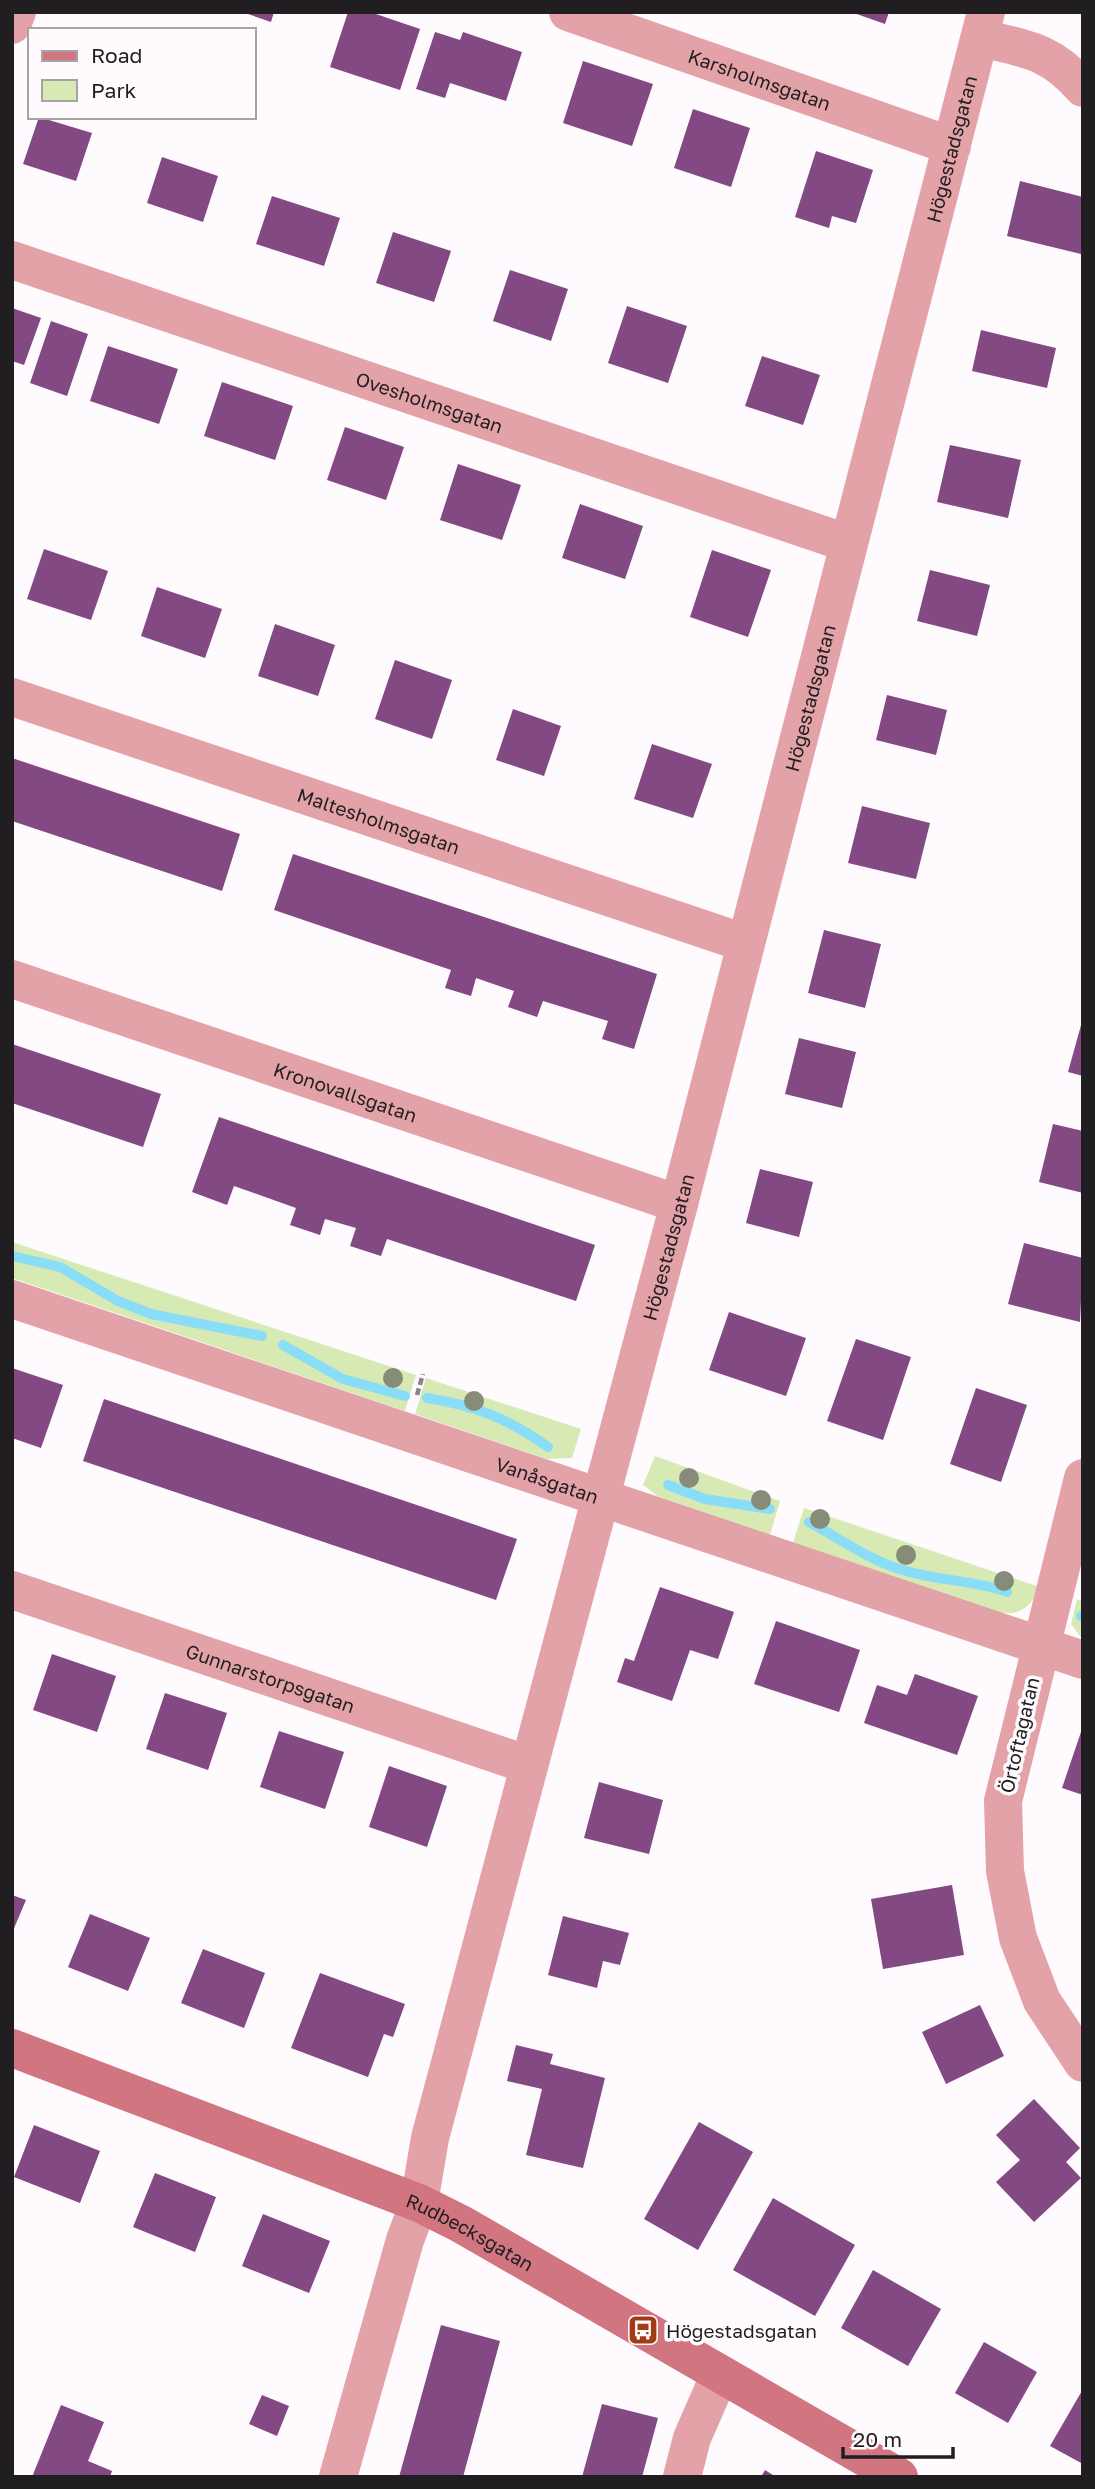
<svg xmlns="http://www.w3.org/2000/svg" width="1095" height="2489" font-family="'Golos Text',sans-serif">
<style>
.green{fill:#d7eab3}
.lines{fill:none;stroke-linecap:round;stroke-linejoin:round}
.stream{stroke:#8addf7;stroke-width:10}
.building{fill:#824982}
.path{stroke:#888488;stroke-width:4.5;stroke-dasharray:7 3.5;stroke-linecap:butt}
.street{stroke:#e3a2a8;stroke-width:38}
.secondary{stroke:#d17580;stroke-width:38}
.tree{fill:#878b79}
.labels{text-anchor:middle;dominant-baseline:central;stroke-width:7;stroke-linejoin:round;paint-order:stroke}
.street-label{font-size:19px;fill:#211e21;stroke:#fefafe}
.poi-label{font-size:19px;fill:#211e21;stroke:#fefafe;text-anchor:start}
</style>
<rect width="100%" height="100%" fill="#fefafe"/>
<path class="green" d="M12 1242 416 1375 405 1411 12 1278Z
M426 1378 581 1429 572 1458 547 1459 415 1414Z
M655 1456 780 1501 770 1535 659 1497 643 1485Z
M804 1508 1040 1587C1031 1607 1021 1615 999 1613L793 1543Z
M1077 1599 1083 1602V1640L1071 1624Z"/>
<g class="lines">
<path class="stream" d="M12 1256 60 1267 118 1301 151 1314 262 1336
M283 1345 343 1379 405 1396
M427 1398C474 1405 509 1419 548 1447
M668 1485 705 1499 770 1509
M809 1522C841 1539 870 1561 906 1571 939 1581 974 1580 1007 1592
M1081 1616H1083"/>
</g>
<path class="building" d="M242 12H274L271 22Z
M348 12H370L420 29 400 90 330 67Z
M851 12H889L885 24Z
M435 32 460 40 463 32 522 52 506 101 450 83 445 98 416 89Z
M583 61 653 84 632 146 563 123Z
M693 109 750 128 731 187 674 168Z
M39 117 92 133 76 181 23 164Z
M816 151 873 170 856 223 832 216 829 228 795 217Z
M162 157 218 176 203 222 147 203Z
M1020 181 1083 197 1081 254 1007 236Z
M272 196 340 218 324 266 256 244Z
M393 232 451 251 434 302 376 283Z
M510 270 568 289 551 341 493 321Z
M627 306 687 326 668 383 608 363Z
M12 308 41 318 24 365 12 361Z
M51 321 88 334 67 396 30 383Z
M981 330 1056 348 1047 388 972 371Z
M108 346 178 369 159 424 90 401Z
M762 356 820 375 803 425 745 406Z
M222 382 293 406 275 460 204 436Z
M345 427 404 447 386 500 327 480Z
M950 445 1021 460 1008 518 937 502Z
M458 464 521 485 502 540 440 520Z
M580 504 643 526 625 579 562 558Z
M44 549 108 571 91 620 27 599Z
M712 550 771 570 748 637 690 617Z
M930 570 990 585 977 636 917 621Z
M157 587 222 609 205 658 141 636Z
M275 624 335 645 318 696 258 676Z
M395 660 452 680 432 739 375 719Z
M887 695 947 710 936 755 876 740Z
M513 709 561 726 544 776 496 760Z
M652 744 712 764 693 818 634 799Z
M12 758 240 834 222 891 12 821Z
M862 806 930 823 916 879 848 863Z
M293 854 657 974 634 1049 602 1039 608 1021 543 1001 537 1017 508 1007 514 991 476 978 471 996 445 988 451 970 274 910Z
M824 930 881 944 865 1008 808 993Z
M1083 1018V1076L1068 1072Z
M799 1038 856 1052 842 1108 785 1094Z
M12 1044 161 1094 143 1147 12 1103Z
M219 1117 595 1245 576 1301 387 1239 381 1256 350 1246 356 1228 325 1219 320 1235 290 1225 296 1208 234 1186 227 1205 192 1192Z
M1053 1124 1083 1131V1193L1039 1182Z
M760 1169 813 1182 799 1237 746 1223Z
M1024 1243 1083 1258 1080 1322 1008 1304Z
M729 1312 806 1338 786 1396 709 1370Z
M856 1339 911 1357 883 1440 827 1421Z
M12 1368 63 1385 41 1448 12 1438Z
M976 1388 1027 1405 1001 1482 950 1464Z
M104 1399 517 1539 496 1600 83 1461Z
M660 1587 734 1612 718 1659 690 1650 672 1701 617 1682 625 1658 634 1661Z
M776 1621 860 1650 839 1712 754 1684Z
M52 1654 116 1676 97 1732 33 1710Z
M915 1674 978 1696 957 1755 864 1723 877 1685 907 1695Z
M165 1693 227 1713 208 1770 146 1749Z
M1082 1729H1083V1795L1062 1788Z
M279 1731 344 1752 325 1809 260 1787Z
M389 1766 447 1786 427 1847 369 1827Z
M599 1782 663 1800 649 1854 584 1838Z
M952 1885 964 1955 883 1969 871 1899Z
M12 1895 26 1900 12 1933Z
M90 1914 150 1938 128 1991 68 1967Z
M563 1916 629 1933 620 1965 603 1961 597 1988 548 1975Z
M203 1949 265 1973 244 2028 181 2003Z
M320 1973 405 2004 393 2037 384 2034 368 2077 291 2048Z
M980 2005 1004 2056 946 2084 922 2032Z
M516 2045 553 2054 550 2064 605 2078 583 2168 526 2155 542 2089 507 2081Z
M1034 2099 1080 2148 1066 2162 1081 2178 1034 2222 996 2182 1020 2160 996 2135Z
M699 2122 753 2152 698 2250 644 2219Z
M34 2125 100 2151 80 2203 14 2177Z
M155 2173 216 2197 195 2252 133 2227Z
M773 2198 855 2245 815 2316 733 2270Z
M263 2214 330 2241 309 2293 242 2266Z
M873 2270 941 2309 908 2366 841 2328Z
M441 2325 500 2341 463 2477H399Z
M984 2342 1037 2372 1008 2423 955 2393Z
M1083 2389V2464L1050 2446Z
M262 2395 289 2406 277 2436 249 2424Z
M602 2404 658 2418 642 2477H582Z
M61 2405 104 2422 88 2461 112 2471 110 2477H32Z
M765 2470 776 2477H761Z"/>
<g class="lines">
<path class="path" d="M417 1395 423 1374"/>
<g class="street">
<path id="s1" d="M568 12 952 146"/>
<path d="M12 25 17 12"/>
<path d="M980 38C1026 49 1050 50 1083 88"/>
<path id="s2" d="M12 260 847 543"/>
<path id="s3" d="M12 697 745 943"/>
<path id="s4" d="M12 979 679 1204"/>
<path id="s5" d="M12 1299 1083 1660"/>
<path d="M1083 1478 1003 1801 1005 1871 1018 1938 1042 2001 1083 2063"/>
<path id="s6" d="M12 1590 529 1765"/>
<path id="s7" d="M338 2477 405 2240 419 2203 430 2138 679 1204 986 12"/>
<path d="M682 2477 692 2438 720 2374"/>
</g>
<path class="secondary" id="s8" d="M12 2048 419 2203 461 2224 899 2477"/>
</g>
<g class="tree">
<circle cx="393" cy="1378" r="10"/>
<circle cx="474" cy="1401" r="10"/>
<circle cx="689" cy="1478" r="10"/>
<circle cx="761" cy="1500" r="10"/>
<circle cx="820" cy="1519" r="10"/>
<circle cx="906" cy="1555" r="10"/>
<circle cx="1004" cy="1581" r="10"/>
</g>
<defs>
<g id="bus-square" transform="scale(1.575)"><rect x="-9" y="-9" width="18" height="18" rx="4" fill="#a23c17" stroke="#fefafe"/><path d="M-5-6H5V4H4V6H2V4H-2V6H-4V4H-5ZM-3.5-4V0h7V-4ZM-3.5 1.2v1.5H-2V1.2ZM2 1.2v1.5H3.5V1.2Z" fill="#fff"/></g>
</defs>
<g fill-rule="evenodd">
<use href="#bus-square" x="643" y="2330"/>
</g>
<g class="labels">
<g class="street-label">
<text stroke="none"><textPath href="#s1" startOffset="203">Karsholmsgatan</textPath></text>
<text stroke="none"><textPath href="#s7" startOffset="2408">Högestadsgatan</textPath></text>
<text stroke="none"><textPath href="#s2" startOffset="441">Ovesholmsgatan</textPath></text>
<text stroke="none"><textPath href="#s7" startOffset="1841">Högestadsgatan</textPath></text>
<text stroke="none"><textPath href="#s3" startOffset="387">Maltesholmsgatan</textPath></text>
<text stroke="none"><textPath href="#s4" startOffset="352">Kronovallsgatan</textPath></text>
<text stroke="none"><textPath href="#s7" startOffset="1274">Högestadsgatan</textPath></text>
<text stroke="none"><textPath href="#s5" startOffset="565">Vanåsgatan</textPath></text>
<text stroke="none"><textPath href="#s6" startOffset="273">Gunnarstorpsgatan</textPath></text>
<text transform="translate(1019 1735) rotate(-77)">Örtoftagatan</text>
<text stroke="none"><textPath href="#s8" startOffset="494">Rudbecksgatan</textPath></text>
</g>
<g class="poi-label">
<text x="666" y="2330">Högestadsgatan</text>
</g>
</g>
<rect width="1095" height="2489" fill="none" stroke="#211e21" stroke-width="28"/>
<rect x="28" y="28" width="228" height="91" fill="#fefafe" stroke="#a6a2a6" stroke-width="2"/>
<rect x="42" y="51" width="35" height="10" fill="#d17580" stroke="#a6a2a6" stroke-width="2"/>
<text x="91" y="63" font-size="21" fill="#211e21">Road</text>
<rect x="42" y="80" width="35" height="21" fill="#d7eab3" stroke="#a6a2a6" stroke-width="2"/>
<text x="91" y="98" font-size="21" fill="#211e21">Park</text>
<path d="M843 2447v10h110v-10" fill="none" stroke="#211e21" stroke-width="3.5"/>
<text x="853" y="2447" font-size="21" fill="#211e21" stroke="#fefafe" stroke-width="5" paint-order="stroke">20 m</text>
</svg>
